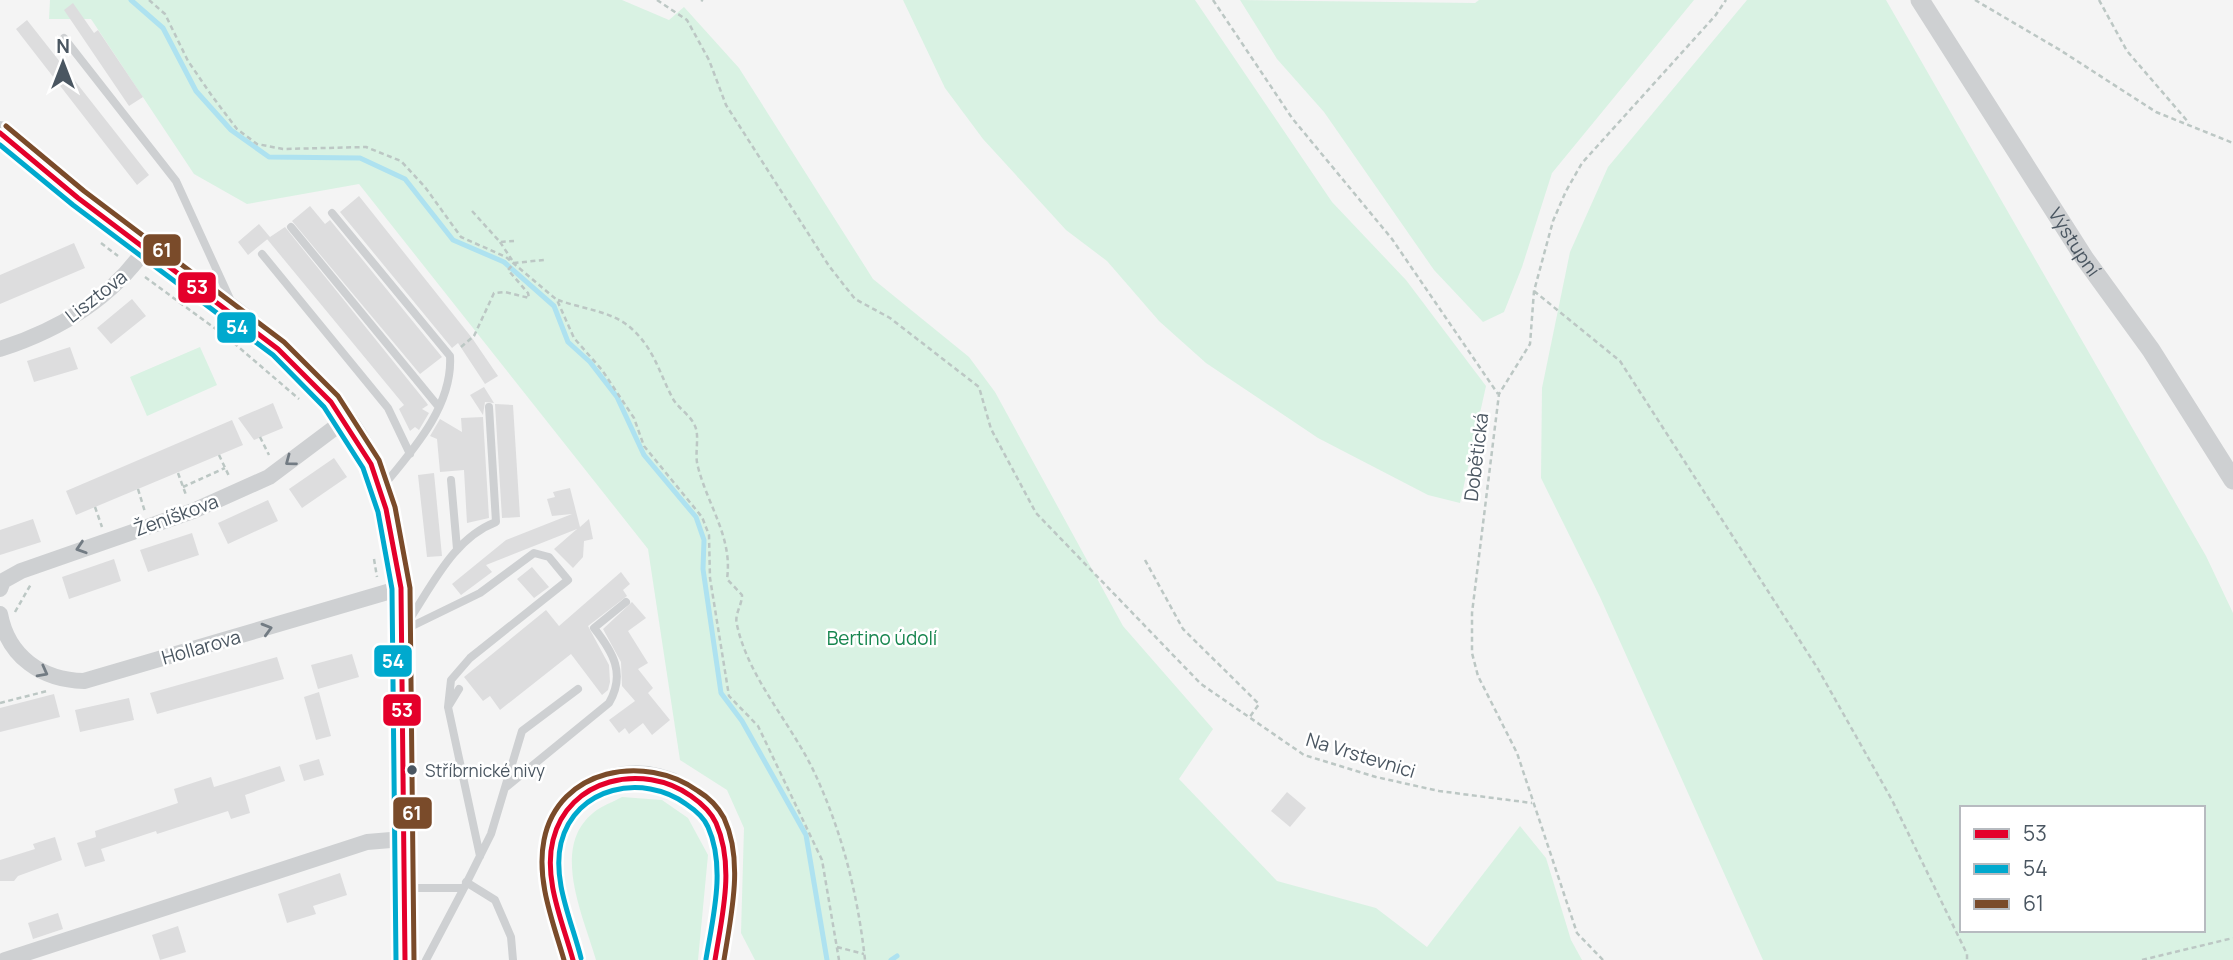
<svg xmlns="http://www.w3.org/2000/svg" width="2233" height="960" font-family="Manrope,sans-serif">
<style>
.green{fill:#d9f2e3;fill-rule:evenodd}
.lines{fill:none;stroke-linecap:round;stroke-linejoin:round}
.stream{stroke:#aee2f0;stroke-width:5}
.building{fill:#ddddde}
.path{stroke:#bcc7c4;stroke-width:2.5;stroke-dasharray:5 3.5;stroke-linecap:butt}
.service{stroke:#ced0d2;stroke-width:8}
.minor{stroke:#ced0d2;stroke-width:16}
.tertiary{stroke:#ced0d2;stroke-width:19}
.primary{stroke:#caced1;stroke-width:24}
.bus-1-casing{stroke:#fff;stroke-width:10}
.bus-2-casing{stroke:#fff;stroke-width:10}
.bus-3-casing{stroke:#fff;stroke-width:10}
.bus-1{stroke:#e4002b;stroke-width:5}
.bus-2{stroke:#00a9ce;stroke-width:5}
.bus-3{stroke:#7a4b2a;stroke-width:5}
.oneway{stroke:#727b83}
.bus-dot{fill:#4a5661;stroke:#fff;stroke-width:2.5}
.labels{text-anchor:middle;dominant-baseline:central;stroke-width:5;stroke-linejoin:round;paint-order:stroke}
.bus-label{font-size:17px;fill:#4a5661;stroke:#fff;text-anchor:start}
.street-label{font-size:19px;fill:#4a5661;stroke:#fff}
.park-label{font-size:19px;fill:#17864f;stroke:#fff}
.line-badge{stroke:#fff;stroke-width:2.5}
.badge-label{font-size:19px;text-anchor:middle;font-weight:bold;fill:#fff}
</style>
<rect width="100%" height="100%" fill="#f4f4f4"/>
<path class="green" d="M50 0H622L669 20 684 7 739 68 873 279 969 357 995 392 1123 626 1213 729 1179 779 1277 881 1376 908 1427 947 1520 826 1546 858 1571 940 1582 960H755L741 933 744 828 727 790 680 760 648 549 359 184 247 204 194 174 91 19H49Z
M903 0H1195L1332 202 1406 280 1486 386 1460 503 1428 495 1318 438 1206 363 1159 321 1107 261 1066 230 983 139 945 88Z
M1240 0 1475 3 1479 0H1694L1552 173 1522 267 1504 312 1483 322 1434 270 1324 112 1277 59Z
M1747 0H1886L2206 556 2233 613V960H1763L1600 597 1541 478 1542 388 1570 252 1608 167ZM1962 808H2203V930H1962Z
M200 347 217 385 147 416 130 377Z
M622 797 662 800 688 818 708 855 698 960H596C584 917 550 848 593 813 601 806 613 802 622 797Z"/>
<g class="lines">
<path class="stream" d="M131 0 163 28 196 91 231 130 269 157 360 158 405 179 453 240 504 262 554 306 568 342 590 362 617 397 644 455 696 517 704 540 703 569 721 693 742 721 806 835 827 960
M891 960 897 956"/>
</g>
<path class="building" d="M73 3 94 33 98 30 143 97 129 106 64 10Z
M27 20 149 175 137 185 16 29Z
M359 196 472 338 498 376 485 384 458 343 452 348 340 212Z
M310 206 325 224 330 220 442 357 420 374 292 221Z
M259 224 270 237 248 255 238 242Z
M285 227 426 402 428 405 422 409 429 413 419 430 415 427 410 431 399 409 404 405 267 239Z
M74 243 85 268 0 304V275Z
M132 299 146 316 111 344 97 328Z
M70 347 78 369 34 382 27 361Z
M484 387 494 403 485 402 483 415 470 395Z
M273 403 283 428 254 440 238 418Z
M495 404 513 405 520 517 502 518Z
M483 417 489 518 467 523 464 470 440 472 437 439 430 436 440 419 462 432 461 418Z
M232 420 243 445 76 515 66 491Z
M334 458 347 477 302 508 289 489Z
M434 473 442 556 427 557 418 475Z
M570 488 580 527 589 519 593 539 584 541 583 557 573 568 554 549 577 529 486 565 492 572 461 595 452 584 506 540 572 514 552 516 547 499 555 497 553 492Z
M268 500 278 521 228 544 218 523Z
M33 519 41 542 0 555V530Z
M192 533 199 555 148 572 140 550Z
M114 559 121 581 69 599 62 577Z
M532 567 549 587 534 598 517 579Z
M621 572 630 584 623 590 627 596 588 626 609 665 610 682 608 690 602 695 571 654 500 710 490 696 483 701 464 677 546 610 559 626Z
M632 602 646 618 628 631 648 663 638 669 653 688 648 693 670 720 652 735 643 723 629 734 625 728 619 733 609 720 635 701 622 686 621 662 603 629Z
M352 654 359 677 318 689 311 665Z
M277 657 284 679 157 714 150 693Z
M319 692 331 736 316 740 304 697Z
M54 694 60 717 0 732V708Z
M129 698 134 720 80 732 75 710Z
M319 759 324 775 304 781 299 765Z
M280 766 285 781 245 795 250 813 231 819 228 811 157 834 156 831 101 849 105 861 85 867 77 843 96 837 95 831 178 803 174 789 211 777 214 787Z
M1287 792 1306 808 1290 827 1271 811Z
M55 837 62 860 18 876 14 881H0V860L35 849 33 844Z
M340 873 347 895 313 906 316 914 287 923 278 894Z
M58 913 63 929 33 939 28 923Z
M178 926 186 952 160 960 152 935Z"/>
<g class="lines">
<path class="path" d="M149 0 165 14 188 61 212 96 237 129 257 144 283 149 366 147 401 161 425 187 461 237 506 257 557 300 574 338 602 370 634 418 644 446 702 517 709 535 710 578 729 696 758 726 822 860 839 960
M657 0 687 20 709 60 726 105 829 266 855 299 890 318 979 387 991 429 1036 513 1201 684 1304 755 1376 777 1439 791 1532 803
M701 0 703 1
M1213 0 1292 118 1392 239 1498 394
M1975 0 2060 50 2156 112 2233 143
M2099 0 2127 51 2189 123
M472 211 500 242 514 241
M500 242 512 260
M101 243 118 256
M145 277 228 338 299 399
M1534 291 1620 361 1818 669 1892 800 1967 954V960
M558 300C582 309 613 311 632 329 654 349 659 372 672 397 677 408 690 414 695 426 700 437 694 454 698 467 708 506 733 538 727 579L742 595C742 606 734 614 737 625 749 680 793 725 816 776 843 835 858 896 865 960
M461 347 474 336 494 293 505 292 529 298 528 293 508 270 514 263 544 260
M260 437 269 455
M219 455 229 476
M178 473 186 495
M183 487 225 468
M138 489 145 512
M95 507 102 527
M374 559 377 577
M1145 560 1183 629 1259 704 1249 718
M15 612 31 584
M0 703 47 691
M837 947 864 954
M1603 960 1577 933 1517 753 1478 676 1472 653V613L1499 394 1530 344 1534 291 1553 221 1566 191 1582 163 1715 16 1726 0
M2142 960 2233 938"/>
<path class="service" d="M64 38 176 181 230 299
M332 213 450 356C453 405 414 449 384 485
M291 227 438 406
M262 254 388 408 410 454
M451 480 457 549
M409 620C433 584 454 538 496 522L489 407
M404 630 480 593 534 553 549 557 568 580 470 658 451 680 448 707
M459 689 448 707 480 856
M505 788 609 703C626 674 613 652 594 628L626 602
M466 882 495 900 511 937 513 960
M406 888H464L491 834 522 731 578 689
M426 960 464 888"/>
<path class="minor" d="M0 349C59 330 110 300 146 248
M0 589 3 581 21 571 193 511 269 477 345 420
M0 614C8 657 42 680 84 681L401 588
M5 960 367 842 403 839"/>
<path class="tertiary" id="s1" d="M1920 0 2085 259 2151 350 2233 480"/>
<path class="primary" d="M0 133C51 178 105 219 159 258 238 316 328 373 371 464 388 503 395 546 401 588L405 960
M573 960C564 924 544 877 553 839 570 773 652 759 699 802 705 808 713 815 716 822 735 863 721 918 715 960"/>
<g class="bus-1-casing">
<path id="bus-1" d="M0 133 78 198 278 349 331 402 371 464 386 509 401 588 405 960
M573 960C563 923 543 879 553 840 568 778 643 762 691 796 701 803 711 812 716 823 735 866 722 916 715 960"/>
</g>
<g class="bus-2-casing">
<path id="bus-2" d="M0 145 73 205 273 355 324 407 363 468 378 512 392 589 396 960
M581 958C572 922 552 880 561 843 575 786 643 773 686 804 695 810 704 817 708 827 726 867 713 917 706 959"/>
</g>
<g class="bus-3-casing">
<path id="bus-3" d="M6 126 84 191 284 342 338 396 379 460 395 507 410 588 414 960
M564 960C553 922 536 880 544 840 558 768 645 753 698 791 708 797 718 807 724 818 744 861 731 915 724 960"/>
</g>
<use href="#bus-1" class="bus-1"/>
<use href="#bus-2" class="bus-2"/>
<use href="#bus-3" class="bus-3"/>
</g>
<defs><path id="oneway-chevron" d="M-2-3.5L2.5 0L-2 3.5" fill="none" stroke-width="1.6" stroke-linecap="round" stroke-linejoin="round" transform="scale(1.75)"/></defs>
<g class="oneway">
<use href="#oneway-chevron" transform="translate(290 461) rotate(143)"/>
<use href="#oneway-chevron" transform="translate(81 548) rotate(162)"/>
<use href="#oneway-chevron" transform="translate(267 629) rotate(-16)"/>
<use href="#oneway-chevron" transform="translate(43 672) rotate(28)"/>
</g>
<circle class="bus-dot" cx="412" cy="770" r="6"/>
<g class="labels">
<g class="bus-label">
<text x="425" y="770">Stříbrnické nivy</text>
</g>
<g class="street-label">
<text stroke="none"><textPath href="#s1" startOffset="287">Výstupní</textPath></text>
<text transform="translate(96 296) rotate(-38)">Lisztova</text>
<text transform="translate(1476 457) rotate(-83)">Dobětická</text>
<text transform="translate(176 515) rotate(-20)">Ženíškova</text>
<text transform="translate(201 647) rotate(-16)">Hollarova</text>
<text transform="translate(1361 755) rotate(17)">Na Vrstevnici</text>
</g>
<g class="park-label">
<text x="882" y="638">Bertino údolí</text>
</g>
</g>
<g class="line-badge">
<rect x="142" y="233" width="40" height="34" rx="7" fill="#7a4b2a"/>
<rect x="177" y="271" width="40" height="33" rx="7" fill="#e4002b"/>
<rect x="216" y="311" width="41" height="33" rx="7" fill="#00a9ce"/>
<rect x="373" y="644" width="40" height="34" rx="7" fill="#00a9ce"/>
<rect x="382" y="693" width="40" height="34" rx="7" fill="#e4002b"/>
<rect x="392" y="796" width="41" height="34" rx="7" fill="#7a4b2a"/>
</g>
<g class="badge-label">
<text x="162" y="257">61</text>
<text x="197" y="294">53</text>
<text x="237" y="334">54</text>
<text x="393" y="668">54</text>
<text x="402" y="717">53</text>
<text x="412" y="820">61</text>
</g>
<rect x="1960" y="806" width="245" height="126" fill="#ffffff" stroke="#b7bbc0" stroke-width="2"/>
<rect x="1974" y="829" width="35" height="10" fill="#e4002b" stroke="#b7bbc0" stroke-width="2"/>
<text x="2023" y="841" font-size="21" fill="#4a5661">53</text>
<rect x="1974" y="864" width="35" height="10" fill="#00a9ce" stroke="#b7bbc0" stroke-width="2"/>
<text x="2023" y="876" font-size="21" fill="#4a5661">54</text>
<rect x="1974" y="899" width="35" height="10" fill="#7a4b2a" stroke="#b7bbc0" stroke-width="2"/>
<text x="2023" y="911" font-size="21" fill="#4a5661">61</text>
<g transform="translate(63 63)" stroke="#ffffff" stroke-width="5" paint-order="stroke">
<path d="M0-5L12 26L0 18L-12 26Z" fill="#4a5661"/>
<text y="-10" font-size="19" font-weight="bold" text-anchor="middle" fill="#4a5661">N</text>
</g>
</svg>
